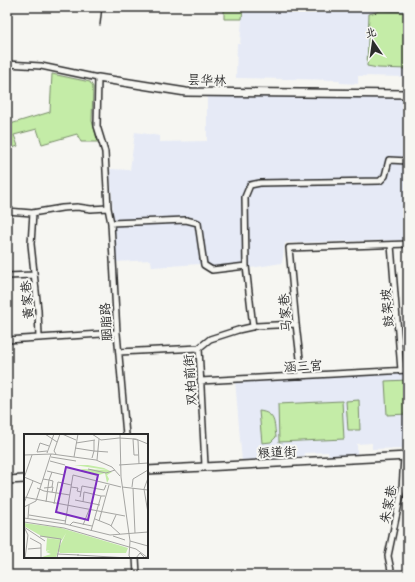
<svg xmlns="http://www.w3.org/2000/svg" width="415" height="582" font-family="Mali,'LXGW WenKai TC',sans-serif">
<style>
.built{fill:#e6eaf6}
.green{fill:#c4eca7;stroke:#788c69}
.lines{fill:none;stroke-linecap:round;stroke-linejoin:round}
.street-casing{stroke:#2b2b2b;stroke-width:8}
.secondary-casing{stroke:#2b2b2b;stroke-width:10}
.street{stroke:#f6f6f2;stroke-width:5}
.secondary{stroke:#f6f6f2;stroke-width:7}
.rail{stroke:#2b2b2b;stroke-width:1.5}
.labels{text-anchor:middle;dominant-baseline:central;stroke-width:4;stroke-linejoin:round;paint-order:stroke}
.street-label{font-size:13px;fill:#2b2b2b;stroke:#f6f6f2}
.inset-road{fill:none;stroke:#a5a5a2;stroke-width:1}
.view{fill:#7b2cbf;fill-opacity:0.15;stroke:#7b2cbf;stroke-width:2}
.inset-edge{fill:none;stroke:#2b2b2b;stroke-width:2}
</style>
<rect width="100%" height="100%" fill="#f6f6f2"/>
<filter id="ink" filterUnits="userSpaceOnUse"><feTurbulence type="fractalNoise" baseFrequency=".025" numOctaves="2"/><feDisplacementMap in="SourceGraphic" scale="8" xChannelSelector="R" yChannelSelector="G"/><feConvolveMatrix kernelMatrix="1 2 1 2 8 2 1 2 1" color-interpolation-filters="sRGB"/></filter>
<g filter="url(#ink)">
<path class="built" d="M243 7H408V77L358 76V84L340 83 339 80 236 78 237 44H240Z
M207 96 408 98V240L285 243 282 263 219 273 205 262 200 264 152 267 151 260 116 262 110 169 130 170 135 132 160 136V142L207 141Z
M408 370V448L372 449V443L357 444V454L329 456 328 452 304 453 305 456 242 462 235 380Z"/>
<path class="green" d="M224 7H243L242 19H224Z
M380 11 408 12V69L378 68 367 66 369 14Z
M52 74 90 82 93 87 92 121 98 142H81L77 134 42 144 37 129 14 135 18 146 7 150V125L50 112Z
M408 380V414L387 415 385 381Z
M359 400 360 430H348L346 401Z
M342 401 344 439 279 442 278 404Z
M259 411C276 413 274 423 276 437L271 442 262 443Z"/>
<g class="lines">
<g class="street-casing">
<path id="street" d="M7 64 41 66 98 78 97 126 105 152 108 208 111 223 117 333 126 435
M7 211 32 213 62 208 77 207 91 209 108 208
M33 213 31 244 38 310 39 338
M111 223 186 220 198 223 204 265 212 270 246 266
M391 245 401 370
M7 276 34 275
M253 327 246 266 245 197 250 185 260 183 380 181 385 176 389 160 408 161
M7 340 117 333
M199 348 205 466
M199 348 210 339 238 330 256 326 296 324
M119 352 199 348
M302 376 296 324 289 248 408 244
M200 381 408 370
M136 557 137 575
M392 575 388 556 402 489 404 457"/>
</g>
<g class="secondary-casing">
<path id="secondary" d="M98 78 186 92 408 94
M147 470 408 456
M7 480 25 479"/>
</g>
<use href="#street" class="street"/>
<use href="#secondary" class="secondary"/>
<path class="rail" d="M100 25 102 7"/>
</g>
</g>
<g class="labels">
<g class="street-label">
<text transform="translate(207 79) rotate(2)">昙华林</text>
<text transform="translate(26 300) rotate(-95)">黄家巷</text>
<text transform="translate(386 308) rotate(-95)">鼓架坡</text>
<text transform="translate(284 313) rotate(-95)">马家巷</text>
<text transform="translate(105 322) rotate(-94)">胭脂路</text>
<text transform="translate(303 365) rotate(-3)">涵三宫</text>
<text transform="translate(189 380) rotate(-94)">双柏前街</text>
<text transform="translate(277 451) rotate(-3)">粮道街</text>
<text transform="translate(387 504) rotate(-79)">朱家巷</text>
</g>
</g>
<g transform="translate(24 434)">
<rect width="124" height="124" fill="#f6f6f2"/>
<path d="M50 31H64L80 34 88 38 83 41 85 45 83 49 81 39 75 41 62 37 61 39 57 35 83 36ZM0 89 37 94 91 110 104 114 102 119H36L34 116 42 99 38 106 19 103 0 92ZM23 104 37 106 32 124 18 123 27 120 22 118 26 116 22 117Z" fill="#c4eca7"/>
<path class="inset-road" d="M21 0 33 8M38 0 52 6M68 0 77 6 95 4M96 0 97 43 106 107 105 122 107 124M95 4 112 5 124 10M52 9 71 6M51 14 70 17V6M23 17 13 18 16 9 25 12M23 19 30 0M32 20 30 17 36 0M0 21 28 20 72 26 88 33 96 42M114 21H110L109 5 114 6 115 30M27 23 52 27M50 23 54 0M68 24 70 17 84 18M73 26 75 5M26 27 41 31M95 31 124 29M64 35 82 39 91 36M23 37 40 41 41 38M0 43 17 50M0 44 8 21M124 44 120 55 124 79M19 45 25 46 28 38M47 53 54 54 53 57 57 58M98 53 124 56M108 53 109 45 124 36M13 54 20 57 46 61M20 54 29 53 28 58M109 54 111 99M0 63 101 82M56 63 58 52 80 56 82 51M51 66 76 71M12 67 27 20M22 68 25 46 29 47 28 53M59 68 60 58 77 62M0 69 9 47M30 70 34 48 47 51M0 73 12 67M5 81 42 87M0 84 41 90 86 101 124 98M4 84 5 71M71 85 86 91 96 100M75 87 85 51M0 88 40 94 112 115 124 124M41 90 49 41 97 53M46 91 49 88 68 92M59 91 65 76M87 92 92 81M0 93 21 107M1 95 4 101 1 124M67 97 77 62H81M16 102 37 105 33 124M89 102 101 106M6 104 17 110V124M106 107 124 112M4 115 17 114M33 120 55 121M53 121 105 124M112 124 116 119 120 123"/>
<path class="view" d="M42 33 74 41 64 86 32 78Z"/>
<rect width="124" height="124" class="inset-edge"/>
</g>
<rect width="415" height="582" fill="none" stroke="#f6f6f2" stroke-width="24"/>
<rect x="12" y="12" width="391" height="558" fill="none" stroke="#2b2b2b" stroke-width="1.5" filter="url(#ink)"/>
<g transform="translate(373 42) rotate(347)" stroke="#f6f6f2" stroke-width="3" paint-order="stroke">
<path d="M0-3L7 15L0 10L-7 15Z" fill="#2b2b2b"/>
<text y="-6" font-size="11" font-weight="bold" text-anchor="middle" fill="#2b2b2b">北</text>
</g>
</svg>
